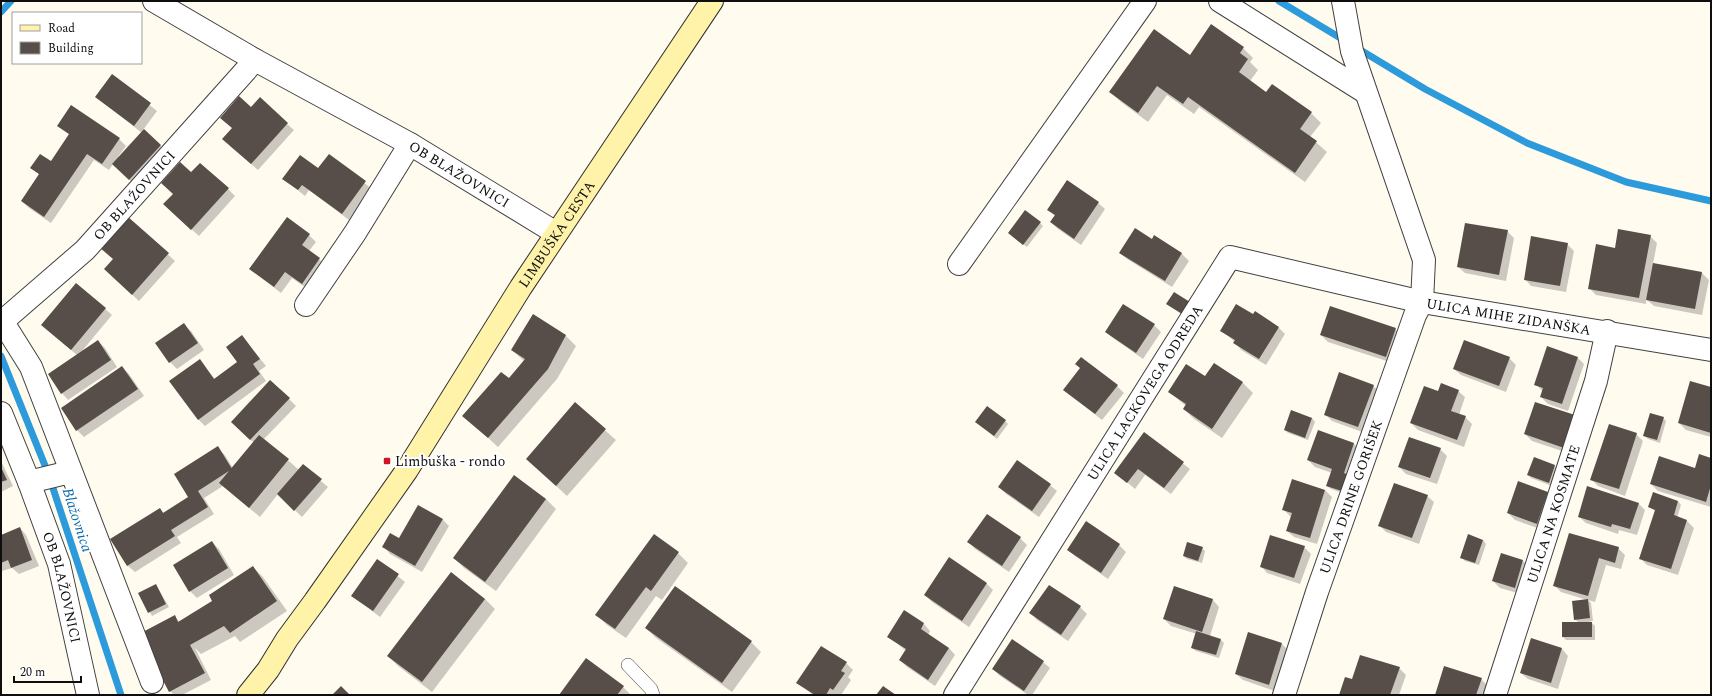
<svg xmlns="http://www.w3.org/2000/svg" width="1712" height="696" font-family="Spectral,serif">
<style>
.shadow{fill:#0003}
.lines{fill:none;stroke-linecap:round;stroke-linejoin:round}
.stream{stroke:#2d9bdb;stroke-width:7}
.building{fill:#584e49}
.service-casing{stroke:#414141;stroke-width:14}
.minor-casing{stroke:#414141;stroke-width:24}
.secondary-casing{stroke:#303030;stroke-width:24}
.service{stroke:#fff;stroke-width:13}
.minor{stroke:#fff;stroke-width:22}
.secondary{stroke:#fff3aa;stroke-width:22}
.poi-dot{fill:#cd1725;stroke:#fff;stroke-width:1.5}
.labels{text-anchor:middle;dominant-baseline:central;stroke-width:4;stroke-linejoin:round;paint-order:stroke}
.street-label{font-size:14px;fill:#0e0e0e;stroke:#fff}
.poi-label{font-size:14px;fill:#0e0e0e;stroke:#fff;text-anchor:start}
.water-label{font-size:15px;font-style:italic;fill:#0a6bad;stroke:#fff}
</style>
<rect width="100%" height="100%" fill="#fffbef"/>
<path class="shadow" d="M1243 48 1253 58 1250 62 1258 70 1250 81 1267 93 1311 113 1321 123 1310 137 1327 152 1305 182 1199 107 1194 114 1167 95 1148 122 1121 102 1111 92 1190 56Z
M112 75 157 111 143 130 167 152 136 186 113 164 109 170 94 160 51 223 29 208 22 201 40 175 32 168 51 162 70 135 58 126 119 139 126 146 118 157 119 158 142 133 96 97Z
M287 124 294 130 258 170 230 146Z
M329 155 372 189 349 220 309 190 305 196 284 179 318 170Z
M191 174 228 189 235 196 199 236 171 211Z
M1098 203 1105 209 1081 245 1058 229 1051 222 1055 216 1049 210Z
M127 217 175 261 139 301 112 276 114 259Z
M1040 223 1043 226 1027 247 1012 236Z
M1507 231 1514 238 1506 281 1465 273 1458 267Z
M309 235 316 242 309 251 327 266 309 290 292 278 281 293 250 269Z
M1650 236 1657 243 1653 264 1702 273 1709 280 1702 315 1654 306 1646 299V304L1596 295 1589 288 1616 249Z
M1154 237 1182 254 1189 261 1172 287 1127 259 1120 253 1152 240Z
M1567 244 1574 251 1566 292 1531 286 1525 279Z
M77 284 112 315 82 351 98 341 105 348 117 367 68 400 62 393 77 355 49 331Z
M533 315 566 336 576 346 557 379 498 447 464 416 509 380 525 362 512 350Z
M184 325 191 331 204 350 177 369 170 362Z
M1154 325 1161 332 1143 359 1113 338 1106 332Z
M1279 328 1285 334 1266 365 1241 350 1235 342 1221 330Z
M1395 329 1402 336 1393 363 1328 342 1321 335Z
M242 336 266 366 259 371 266 381 205 426 198 419 199 360 215 379 239 362Z
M1509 358 1516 365 1506 392 1461 375 1454 369Z
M1578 358 1584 364 1568 411 1548 404 1541 397 1543 392 1536 384Z
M1214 364 1243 383 1253 393 1222 438 1194 419 1184 409 1186 406 1169 392 1205 378Z
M122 367 129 374 144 396 84 437 77 430 62 408Z
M271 381 296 406 264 439 299 470 303 466 328 487 302 517 278 494 260 517 223 486 204 498 214 514 177 537 181 543 135 572 128 566 112 540 160 509 165 514 190 497 217 448 224 454 233 468 254 443 232 422Z
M1117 386 1124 393 1102 420 1064 390Z
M1373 386 1380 392 1365 433 1332 421 1325 414Z
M1711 388V437L1686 430 1679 423Z
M1458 391 1465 397 1459 415 1465 417 1472 424 1464 447 1418 430 1411 423 1439 392Z
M1536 403 1571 454 1532 441 1525 434Z
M575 404 616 440 567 496 527 459Z
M1292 411 1312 418 1315 422 1308 440 1288 433 1285 430Z
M1663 418 1666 421 1660 443 1648 439 1645 436Z
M1005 421 1008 424 997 439 976 422Z
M1318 431 1354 444 1361 451 1348 495 1331 489 1327 486 1332 473 1315 467 1308 460Z
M1144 433 1190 469 1171 494 1145 475 1135 489 1115 472Z
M1636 434 1643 441 1625 496 1598 486 1592 480Z
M1440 449 1447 456 1437 484 1406 474 1399 467Z
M1534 458 1555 466 1558 469 1552 486 1531 478 1528 475Z
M1711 459V507L1658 491 1651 484 1696 469Z
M1 461 13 486 1 492Z
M515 477 546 499 556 509 496 591 464 568 454 558Z
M1293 480 1325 490 1332 497 1317 544 1294 537 1287 531 1291 517 1284 510Z
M1519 483 1548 493 1555 500 1543 530 1515 520 1508 513Z
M1050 485 1057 491 1039 517 1006 494 999 487Z
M1427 496 1434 502 1419 544 1386 532 1379 525Z
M1678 501 1681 505 1677 518 1687 521 1694 528 1678 575 1647 565 1640 558 1656 511 1649 507Z
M1638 503 1645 510 1637 535 1619 530 1618 534 1586 523 1579 517Z
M987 515 1020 538 1027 545 1009 572 975 549 969 542Z
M442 519 449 526 422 572 390 554 384 547Z
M20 528 26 535 39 566 19 574 12 568 2 571 1 570V536Z
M1569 534 1618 548 1625 555 1621 569 1606 565 1595 602 1588 600 1591 603 1593 621H1590L1595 626V640H1566L1563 637 1579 623 1575 619 1587 600 1561 592 1555 586Z
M1483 540 1486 544 1479 565 1465 561 1461 557Z
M212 542 219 549 234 575 197 598 190 591Z
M1119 545 1126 552 1108 579 1075 556 1068 550Z
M1304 547 1311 554 1300 584 1267 573 1261 566Z
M1202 548 1205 551 1202 563 1187 559 1184 556Z
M678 553 688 563 662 600 656 596 626 638 607 625 597 615Z
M950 558 987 584 993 590 969 627 932 602 925 595Z
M378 560 405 582 380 617 352 596Z
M1523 561 1529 567 1521 594 1500 588 1493 581Z
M253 567 263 577 287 611 240 642 235 636 201 654 195 648 211 680 182 695H174L170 691 175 617 180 622 213 602Z
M451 574 485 599 495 609 432 692 398 666 388 656Z
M156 585 169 607 152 616 140 594Z
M1175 587 1213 600 1219 607 1210 636 1221 640 1224 643 1219 658 1196 651 1192 648 1197 634 1171 626 1164 619Z
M1080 607 1087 614 1068 641 1037 620 1031 613Z
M905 612 924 624 930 631 928 635 949 648 955 655 935 686 907 667 900 660 906 651 889 637Z
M646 628 751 642 761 652 732 692 656 638Z
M1532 640 1562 649 1568 656 1558 689 1528 679 1521 673Z
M1282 644 1288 650 1275 691 1243 680 1236 674Z
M1043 662 1050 668 1032 695H1028L1000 676 993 669Z
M846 663 853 670 848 677 851 680 841 695 837 694V695H813L798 683Z
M1399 668 1406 675 1399 695H1340L1353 681Z
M1481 679 1488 686 1485 695H1436Z
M623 687 631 695H560Z"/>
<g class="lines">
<path class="stream" d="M1279 1 1347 42
M1 12 11 1
M1357 48 1425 89 1527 143 1626 182 1711 201
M1 356 48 473 121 695"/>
</g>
<path class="building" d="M1211 24 1244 47 1240 53 1248 59 1239 72 1266 92 1272 84 1312 112 1300 129 1317 141 1295 173 1188 97 1183 104 1157 86 1138 113 1109 92 1154 29 1190 55Z
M112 74 151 103 134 126 95 97Z
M239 96 251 107 260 97 288 123 251 164 222 139 232 128 220 118Z
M71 105 120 138 102 164 87 154 44 217 21 201 39 174 30 168 40 154 51 161 69 134 57 126Z
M144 129 161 145 129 180 112 164Z
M329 154 366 181 342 214 302 185 298 190 282 179 300 155 318 168Z
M180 162 191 172 200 163 229 188 191 230 163 204 173 194 161 183Z
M1067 180 1099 202 1074 239 1050 222 1055 215 1047 210Z
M1025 210 1041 222 1023 245 1008 233Z
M127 216 169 253 132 295 104 269 113 259 99 247Z
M287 217 310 234 302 245 320 258 302 284 285 272 274 287 249 269Z
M1465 223 1508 230 1499 275 1457 267Z
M1135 228 1152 239 1154 235 1182 253 1165 281 1119 253Z
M1618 229 1651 235 1639 298 1588 289 1596 244 1615 248Z
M1531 236 1568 243 1560 286 1524 280Z
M1653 263 1702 272 1695 309 1646 300Z
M76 283 106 308 71 350 41 325Z
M1174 292 1190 302 1182 314 1166 304Z
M1123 304 1155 324 1136 353 1105 332Z
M1236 304 1253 314 1255 311 1279 327 1259 359 1233 343 1235 340 1220 331Z
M1330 306 1396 328 1386 357 1320 335Z
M533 314 566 335 548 369 488 438 462 416 501 372 509 378 525 359 511 350Z
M184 323 198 343 169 363 155 343Z
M242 335 260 359 253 364 260 374 198 420 169 381 200 359 214 379 237 362 226 347Z
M98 340 111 360 61 394 48 374Z
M1464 340 1510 357 1499 386 1453 369Z
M1547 346 1578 357 1562 404 1540 397 1543 388 1534 385Z
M1081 357 1118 385 1095 414 1063 390 1080 368 1075 364Z
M1214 363 1243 382 1212 429 1183 409 1186 404 1168 392 1186 364 1205 376Z
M122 366 138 389 76 431 61 408Z
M1339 372 1374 385 1358 427 1324 415Z
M270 380 290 398 250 440 231 422Z
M1690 381 1711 387V433L1678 423Z
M1441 383 1459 390 1451 411 1466 416 1457 440 1410 423 1424 386 1438 391Z
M575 402 606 429 556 486 526 459Z
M1535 402 1575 415 1564 448 1524 434Z
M987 406 1006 420 994 436 975 422Z
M1291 410 1312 418 1305 438 1284 430Z
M1650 413 1664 417 1657 440 1643 436Z
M1609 424 1637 433 1619 489 1590 480Z
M1318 430 1354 443 1344 473 1351 476 1345 492 1326 486 1332 469 1307 460Z
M1144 432 1184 462 1164 488 1138 469 1127 483 1114 473Z
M259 435 289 459 249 508 219 483Z
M1409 437 1441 448 1430 478 1398 467Z
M218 446 232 469 198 491 208 507 171 530 175 536 127 566 110 539 160 508 163 513 188 497 174 474Z
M1699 454 1711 458V485L1706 502 1650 484 1659 456 1695 468Z
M1534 457 1555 465 1549 483 1527 475Z
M1017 460 1051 484 1032 511 998 487Z
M303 464 322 479 294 511 277 494Z
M1 467 7 480 1 482Z
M514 475 546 499 485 582 453 558Z
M1292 479 1325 490 1310 538 1286 531 1292 513 1282 510Z
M1518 481 1548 492 1537 524 1507 513Z
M1394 483 1428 495 1412 538 1378 526Z
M1587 486 1639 503 1630 529 1612 524 1611 527 1578 517Z
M1653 492 1678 501 1674 515 1687 520 1671 569 1639 559 1655 510 1648 507Z
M418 505 443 519 415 566 382 547 390 533 399 538Z
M987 514 1021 537 1002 566 967 542Z
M1086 521 1120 544 1101 573 1067 550Z
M20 527 32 560 11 568 8 560 1 563V535Z
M1569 533 1619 547 1615 563 1599 558 1588 596 1553 586Z
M654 534 679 552 651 591 646 587 615 629 595 615Z
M1468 534 1483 540 1475 563 1460 558Z
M1270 535 1305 546 1294 578 1260 567Z
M212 541 228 568 189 592 173 565Z
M1187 542 1203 547 1198 561 1183 556Z
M1501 553 1523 560 1515 588 1492 581Z
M949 557 987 583 962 621 924 595Z
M377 559 399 574 373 611 351 596Z
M253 566 277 601 230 633 224 626 190 645 205 673 169 692 139 634 175 615 178 622 212 601 209 595Z
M451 572 485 599 422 682 387 656Z
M156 584 166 604 148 613 138 593Z
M1049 585 1081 606 1061 635 1029 613Z
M675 586 752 641 722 683 645 628Z
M1174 586 1213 599 1202 632 1163 619Z
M1588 599 1590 618 1574 620 1572 601Z
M904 610 924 623 921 629 949 648 928 680 899 660 906 649 887 637Z
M1562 622H1592V637H1562Z
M1196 631 1221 639 1216 655 1191 648Z
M1248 632 1282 643 1269 685 1235 674Z
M1531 638 1562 648 1551 683 1520 673Z
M1012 639 1044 661 1024 691 992 669Z
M821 646 847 662 841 671 845 673 833 690 830 688 826 695H815L796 683Z
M1360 655 1400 667 1390 695H1339L1345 677 1352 679Z
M586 658 624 686 617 695H559Z
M1444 666 1482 678 1476 695H1435Z
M341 686 350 695H332Z
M883 686 896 695H876Z"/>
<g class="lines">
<g class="service-casing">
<path id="service" d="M628 665 651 689 653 695"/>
</g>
<g class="minor-casing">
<g id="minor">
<path id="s1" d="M154 1 255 60 410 144 556 233"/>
<path d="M1220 1 1365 92"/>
<path d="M959 264 1145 1"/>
<path d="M306 305 355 233 410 144"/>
<path d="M1 319 31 367 152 682"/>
<path id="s2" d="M3 321 85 250 255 60"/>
<path id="s3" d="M1 413 29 482 59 564 88 695"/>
<path d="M29 482 70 472"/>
<path id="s4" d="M955 695 1230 257 1422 302 1711 350"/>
<path id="s5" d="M1284 695 1317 592 1415 315 1422 302 1424 260 1352 51 1343 1"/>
<path id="s6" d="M1495 695 1596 381 1607 331"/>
</g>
</g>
<g class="secondary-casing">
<g id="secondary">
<path id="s7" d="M248 695 268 670 287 639 315 601 407 470 521 287 712 1"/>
</g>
</g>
<use href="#service" class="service"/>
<use href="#minor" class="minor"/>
<use href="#secondary" class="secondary"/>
</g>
<rect class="poi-dot" x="383" y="457" width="8" height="8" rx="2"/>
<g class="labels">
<g class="street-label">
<text stroke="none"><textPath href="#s1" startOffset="351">OB BLAŽOVNICI</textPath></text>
<text stroke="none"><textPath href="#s2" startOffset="182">OB BLAŽOVNICI</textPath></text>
<text stroke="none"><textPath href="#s7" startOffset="555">LIMBUŠKA CESTA</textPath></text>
<text stroke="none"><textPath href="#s4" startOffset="802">ULICA MIHE ZIDANŠKA</textPath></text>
<text stroke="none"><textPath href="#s4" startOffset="357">ULICA LACKOVEGA ODREDA</textPath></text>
<text stroke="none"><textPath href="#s5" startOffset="209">ULICA DRINE GORIŠEK</textPath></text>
<text stroke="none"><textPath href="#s6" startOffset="190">ULICA NA KOSMATE</textPath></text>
<text stroke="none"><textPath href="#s3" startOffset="185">OB BLAŽOVNICI</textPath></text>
</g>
<g class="poi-label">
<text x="395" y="461">Limbuška - rondo</text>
</g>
<g class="water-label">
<text transform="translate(77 520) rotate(72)">Blažovnica</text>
</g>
</g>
<rect width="1712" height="696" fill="none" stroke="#0e0e0e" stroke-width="4"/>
<rect x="12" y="12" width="130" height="52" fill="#ffffff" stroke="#9f9f9f"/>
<rect x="20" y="25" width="20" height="6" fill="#fff3aa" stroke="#9f9f9f"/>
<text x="48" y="32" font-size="12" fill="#0e0e0e">Road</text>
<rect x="20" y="42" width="20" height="12" fill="#584e49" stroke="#9f9f9f"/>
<text x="48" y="52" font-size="12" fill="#0e0e0e">Building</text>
<path d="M14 676v6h67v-6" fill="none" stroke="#0e0e0e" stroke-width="2"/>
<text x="20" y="676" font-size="12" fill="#0e0e0e" stroke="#ffffff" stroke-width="3" paint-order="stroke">20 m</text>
</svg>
